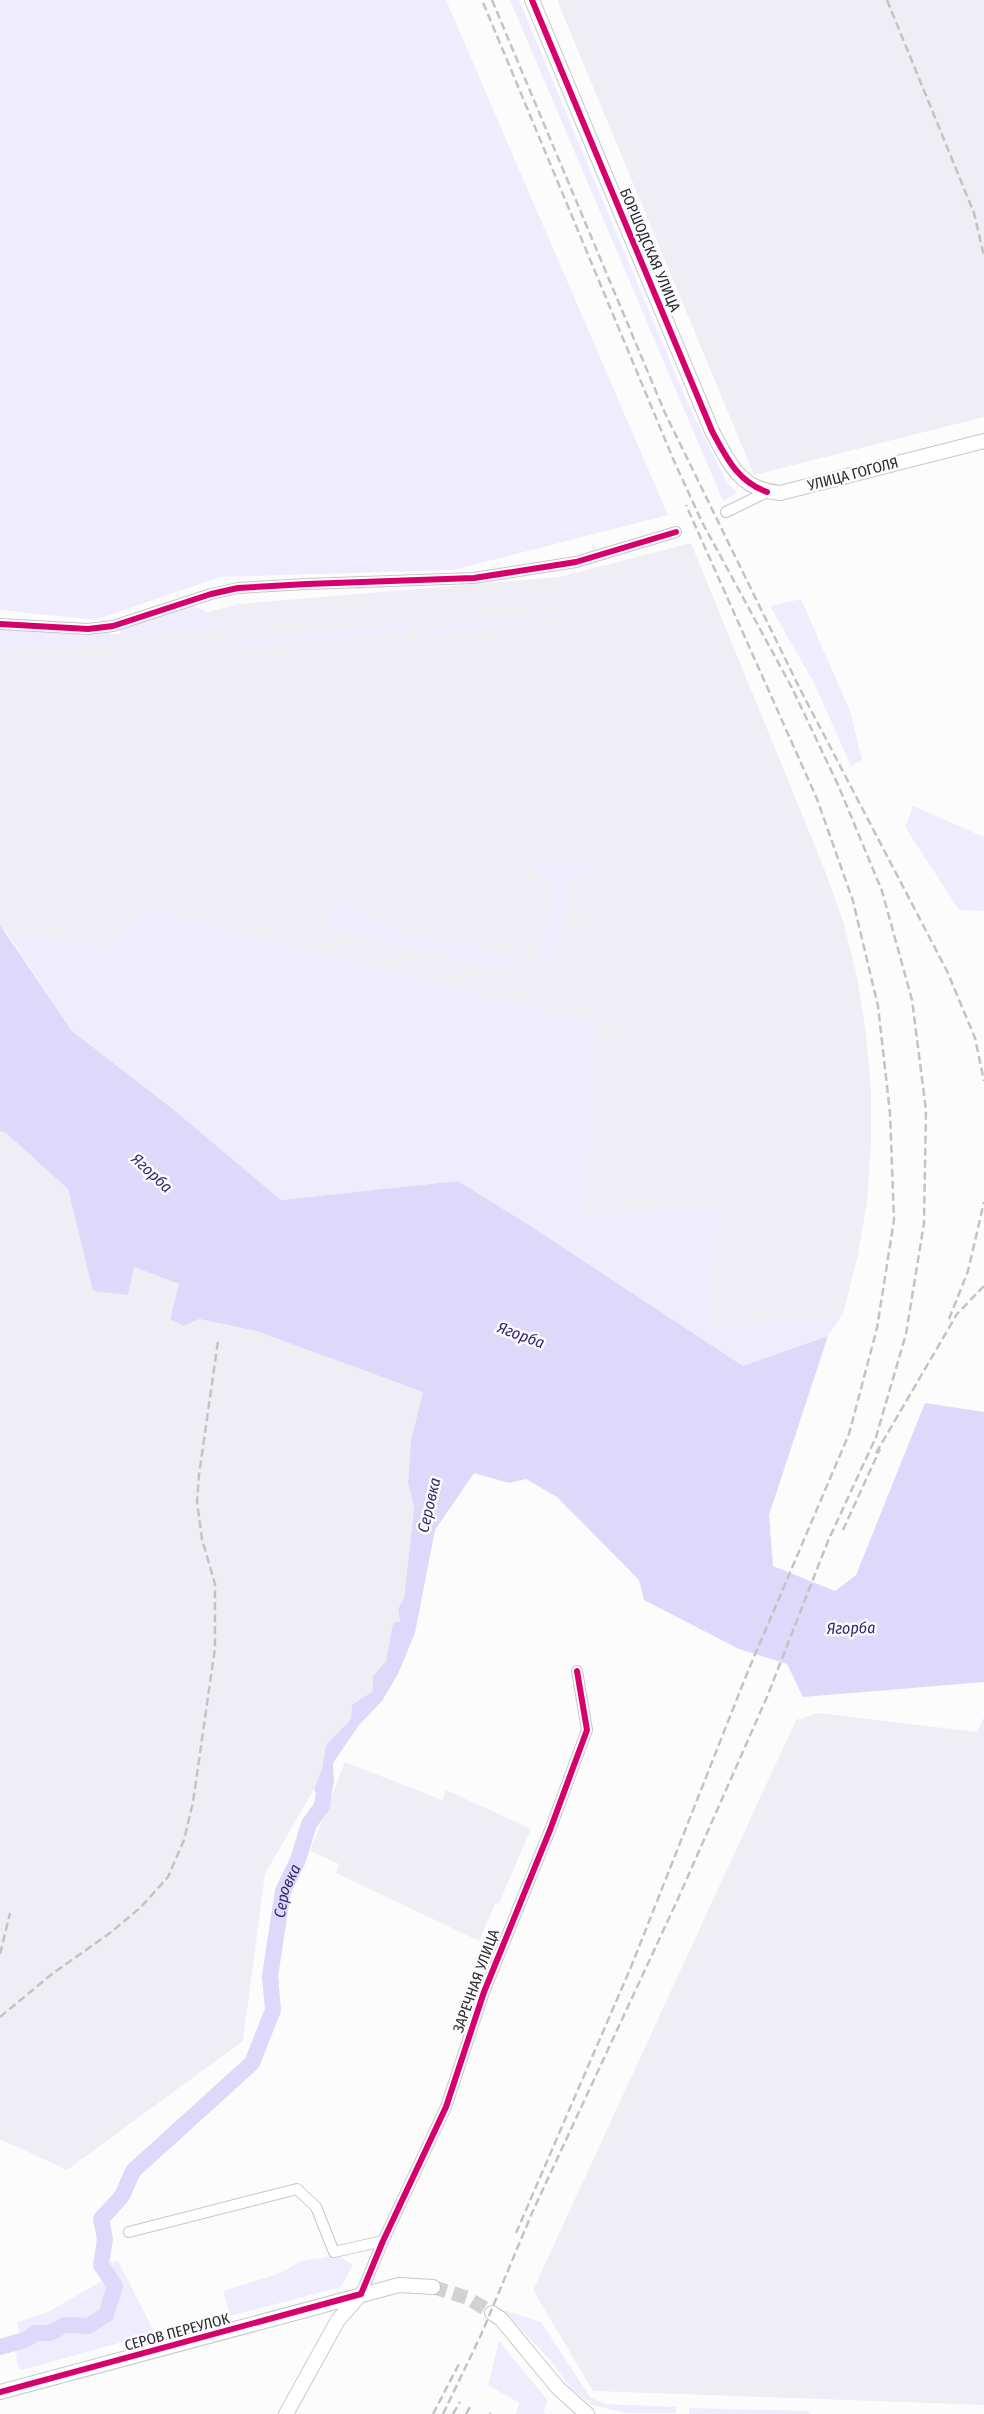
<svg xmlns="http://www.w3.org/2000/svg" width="984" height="2414" font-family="'Fira Sans Condensed',sans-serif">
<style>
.built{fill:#f0eef5}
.green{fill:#efedfd}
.water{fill:#ded9fa}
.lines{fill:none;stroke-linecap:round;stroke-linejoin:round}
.river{stroke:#ded9fa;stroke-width:16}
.secondary-tunnel{stroke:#d2d2d3;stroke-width:14;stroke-dasharray:14 7;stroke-linecap:butt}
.street-casing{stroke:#c7c7c8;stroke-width:12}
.secondary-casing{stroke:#c7c7c8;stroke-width:16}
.street{stroke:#fff;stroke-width:10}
.secondary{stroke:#fff;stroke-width:14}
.rail{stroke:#c3c3c3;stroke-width:2.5;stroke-dasharray:8 4;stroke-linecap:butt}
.cycleway-casing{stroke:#fbfbfe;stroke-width:9}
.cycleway{stroke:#d6006c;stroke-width:6}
.labels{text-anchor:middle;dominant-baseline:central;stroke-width:5;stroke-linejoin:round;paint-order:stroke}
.street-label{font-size:15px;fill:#2a2a2c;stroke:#fbfbfe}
.water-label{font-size:16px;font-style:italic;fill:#39276a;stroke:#fbfbfe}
</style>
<rect width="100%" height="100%" fill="#fcfcfd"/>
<path class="built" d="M557 0H984V417L754 475Z
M691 543 824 868 843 921 857 977 866 1033 871 1089V1146L867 1203 857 1259 843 1314 709 1329 586 1217 111 948 7 933 0 925V633L86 638 124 633 240 604 559 577Z
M0 1131 6 1132 68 1189 94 1291 133 1267 180 1284 170 1318 199 1319 256 1331 423 1392 411 1440 408 1483 414 1508 404 1598 398 1609 400 1621 393 1623 386 1661 373 1676V1691L352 1705 351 1719 326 1745 322 1769 314 1789 265 1874 243 2041 67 2170 0 2139Z
M818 1713 977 1732 984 1717V2405L593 2391 533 2290 796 1720Z
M345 1762 442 1800 446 1790 531 1829 499 1903 495 1904 479 1941 336 1873 339 1864 310 1851Z"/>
<path class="green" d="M0 0H446L668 515 453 570 220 577 95 620 0 610Z
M510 0H519L688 404 725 479 737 493 723 501Z
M801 599 850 711 862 760 851 766 814 683 770 606Z
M191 606 200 608 222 625 211 629 124 638 119 630Z
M565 611 569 614 427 637 426 629Z
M409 623 410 631 241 647 240 640Z
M0 629 88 635 111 632 112 642 0 653Z
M913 806 984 837V911L959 910 905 827Z
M537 860 552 863H591V873L568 879 562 934 551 966 537 959C544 932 554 904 547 875L536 870Z
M337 895 374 920 428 940 466 944 516 959 512 972 326 928Z
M142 907 595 1024 586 1217 719 1203 709 1329 843 1314 828 1336 743 1366 529 1225 458 1181 281 1200 174 1110 72 1031 7 933 111 947Z
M338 2255 353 2265 341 2287 230 2316 223 2291 278 2274 302 2261Z
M118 2261 155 2333 22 2370 18 2367 15 2348 27 2345 37 2336 51 2337 67 2328 89 2329 110 2317 120 2285 104 2264Z
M107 2278 112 2286 103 2314 87 2322H65L48 2330H35L20 2337 17 2322 48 2312Z
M503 2310 541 2322 590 2397 605 2404 676 2407V2413H626L592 2405 571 2388 550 2360Z
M499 2341 548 2401 543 2412 547 2414H516L519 2403 488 2385Z
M689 2408 808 2411 811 2414H689Z"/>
<path class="water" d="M0 925 72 1031 174 1110 281 1200 458 1181 529 1225 743 1366 828 1336 769 1515 773 1566 835 1591 856 1575 925 1403 984 1412V1682L803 1697 787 1664 739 1649 644 1600 639 1580 557 1497 526 1479 509 1483 474 1473 435 1530 415 1633 398 1674 382 1701 359 1725 333 1763 334 1783 322 1806 314 1789 322 1769 326 1745 351 1719 352 1705 373 1691V1676L386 1661 393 1623 400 1621 398 1609 404 1598 414 1508 408 1483 411 1440 423 1392 256 1331 199 1319 184 1326 170 1319 179 1284 134 1267 128 1295 93 1291 68 1189 6 1133 0 1131Z"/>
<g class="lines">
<path class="river" id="s1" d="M0 2347 25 2340 35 2333H50L65 2325 88 2326 106 2315 115 2286 101 2265 105 2239 101 2219 122 2196 133 2171 252 2063 273 2010 270 1976 283 1891 298 1860 309 1824 322 1806 325 1785"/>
<path class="secondary-tunnel" d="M433 2287 468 2298 492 2313"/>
<g class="street-casing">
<path id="street" d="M726 512 767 492
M0 624 88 629 113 626 211 594 238 588 307 584 474 578 576 562 676 532
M129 2232 297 2189 316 2207 334 2252 383 2241
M361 2294 383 2241 446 2107 484 1992 550 1830 587 1730 577 1671"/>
</g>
<g class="secondary-casing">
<path id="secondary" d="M532 0 712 431C729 463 740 490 780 493L984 441
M492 2313 501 2319 558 2388 587 2414
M0 2392 399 2285 433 2287
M286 2414 338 2320 361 2294"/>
</g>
<use href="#street" class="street"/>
<use href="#secondary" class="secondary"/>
<path class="rail" d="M492 0 665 413 800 689 947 971 975 1038 984 1081
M887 0 974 213 984 256
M949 1319 968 1271 984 1202
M876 1453 957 1314 984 1286
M843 1530 880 1449
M0 1954 10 1913
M0 2017 52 1974 110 1933 140 1908 168 1877 184 1840 193 1802 215 1648V1584L202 1539 197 1502 199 1475 218 1341
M516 2233 631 1967 748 1671 849 1434 877 1328 894 1220 890 1113 878 1006 853 901 817 799 686 505
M433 2414 460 2362
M443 2414 481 2335 532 2213 677 1901 767 1697 828 1541 876 1437 906 1334 924 1223 926 1110 912 1000 882 891 839 787 792 688 702 522 674 461 482 0
M453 2414 460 2402
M466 2414 470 2407
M490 2414 491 2413"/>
<g class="cycleway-casing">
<path id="cycleway" d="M532 0 712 431C726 457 737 481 767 492
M0 624 88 629 113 626 211 594 238 588 307 584 474 578 576 562 676 532
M0 2392 361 2294 383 2241 446 2107 484 1992 550 1830 587 1730 577 1671"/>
</g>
<use href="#cycleway" class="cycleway"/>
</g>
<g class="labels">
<g class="street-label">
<text transform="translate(650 250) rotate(67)">БОРШОДСКАЯ УЛИЦА</text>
<text transform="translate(853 474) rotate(-15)">УЛИЦА ГОГОЛЯ</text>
<text transform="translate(476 1981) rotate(-70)">ЗАРЕЧНАЯ УЛИЦА</text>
<text transform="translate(177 2332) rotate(-15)">СЕРОВ ПЕРЕУЛОК</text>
</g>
<g class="water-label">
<text transform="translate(152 1173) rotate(43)">Ягорба</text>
<text transform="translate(521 1335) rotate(20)">Ягорба</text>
<text transform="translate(429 1505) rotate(-77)">Серовка</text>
<text transform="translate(851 1628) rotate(-1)">Ягорба</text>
<text stroke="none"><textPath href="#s1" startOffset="614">Серовка</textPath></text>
</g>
</g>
</svg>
